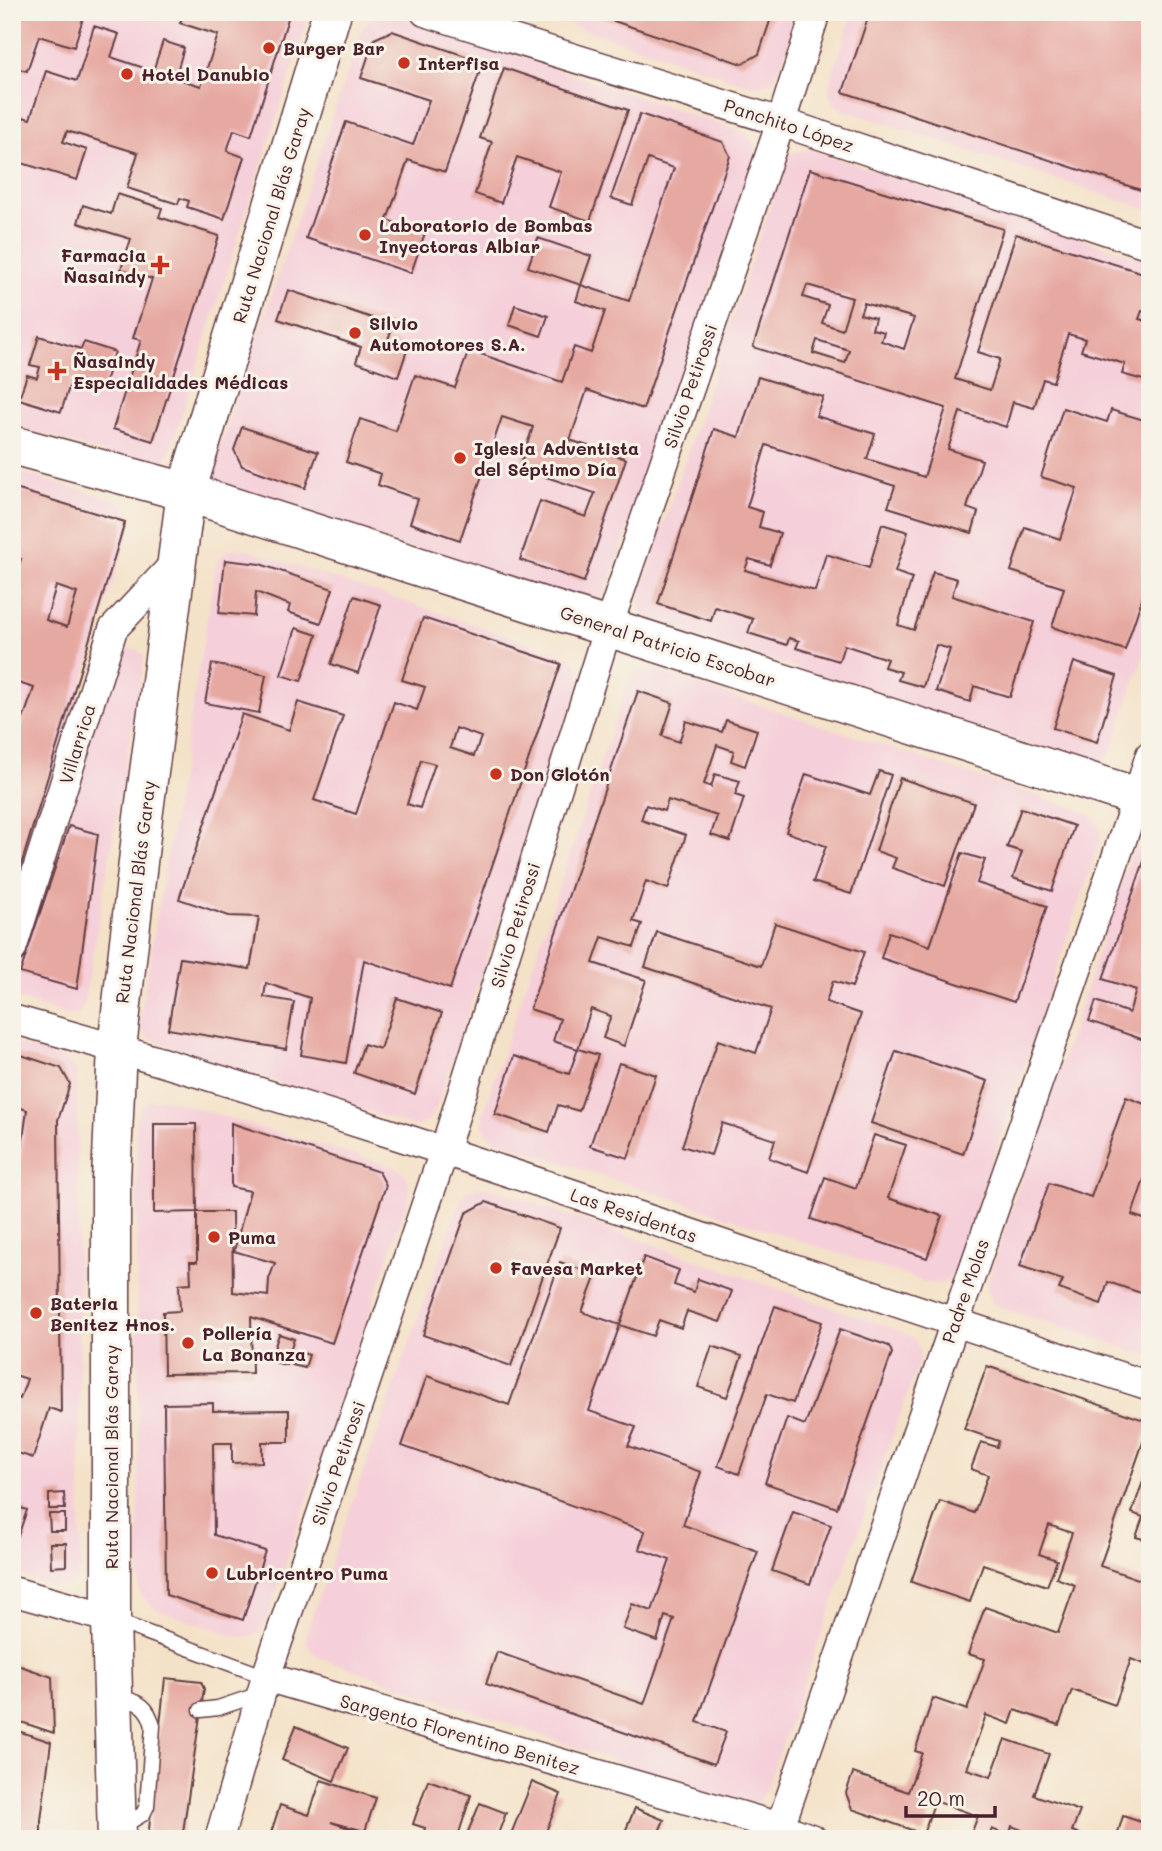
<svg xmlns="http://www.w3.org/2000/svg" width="1162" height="1851" font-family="Mali,sans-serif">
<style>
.built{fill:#f5cfd9}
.building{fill:#e6a9a1;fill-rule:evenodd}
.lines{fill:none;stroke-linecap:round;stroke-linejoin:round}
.lane-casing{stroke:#643c43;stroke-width:17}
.street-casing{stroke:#643c43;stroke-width:31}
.secondary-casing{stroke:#643c43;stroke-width:41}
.highway-casing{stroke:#643c43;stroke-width:41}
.lane{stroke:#fff;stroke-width:14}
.street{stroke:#fff;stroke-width:28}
.secondary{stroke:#fff;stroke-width:38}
.highway{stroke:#fff;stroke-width:38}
.poi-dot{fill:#c8321e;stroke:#f7f3e8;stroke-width:2.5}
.labels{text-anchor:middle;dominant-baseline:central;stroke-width:6;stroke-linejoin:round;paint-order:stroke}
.poi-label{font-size:18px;font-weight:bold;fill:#4a1f2b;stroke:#f7f3e8;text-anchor:start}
.street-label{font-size:18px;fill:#4a1f2b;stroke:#f7f3e8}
</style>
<rect width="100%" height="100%" fill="#f7f3e8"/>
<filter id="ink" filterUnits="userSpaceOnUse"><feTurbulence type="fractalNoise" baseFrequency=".0143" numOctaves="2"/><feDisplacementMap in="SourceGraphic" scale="14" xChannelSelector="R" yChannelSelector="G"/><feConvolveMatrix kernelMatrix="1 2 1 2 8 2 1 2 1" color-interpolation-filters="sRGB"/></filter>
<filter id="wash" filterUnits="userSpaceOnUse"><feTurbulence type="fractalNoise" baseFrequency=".00686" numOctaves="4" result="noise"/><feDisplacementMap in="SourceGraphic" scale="28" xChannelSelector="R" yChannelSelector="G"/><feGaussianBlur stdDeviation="1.57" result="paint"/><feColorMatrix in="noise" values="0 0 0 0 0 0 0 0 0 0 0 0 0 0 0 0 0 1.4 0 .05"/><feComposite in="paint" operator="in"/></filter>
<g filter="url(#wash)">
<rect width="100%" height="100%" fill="#f4e2c8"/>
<path class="built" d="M12 12H305L306 14V26L170 451 164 461 153 466 142 465 12 425Z
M379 12 391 13 740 131 750 137 755 147V159L605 594 599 604 589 609 218 484 213 474 214 462 363 27 369 18Z
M532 12H799L779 70 773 80 763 85H751Z
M853 12H1150V210L844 110 834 104 829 93 830 82Z
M801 150H812L1150 261V637L1112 749 1106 759 1095 764 1084 763 654 622 645 616 639 605 640 594 784 164 790 154Z
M12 470 115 500 125 506 130 517V528L12 914Z
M233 548 245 549 566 655 575 661 580 671V683L435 1111 429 1120 419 1126 407 1125 155 1041 146 1036 141 1027 140 1017 216 566 222 555Z
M120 647 138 650 144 656V660L84 1004 81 1011 75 1015H67L16 998 13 985 114 653Z
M643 670 655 671 1086 812 1095 819 1100 829V840L956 1269 950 1279 940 1284 928 1283 497 1141 488 1135 483 1125V1113L627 685 633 675Z
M1146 842 1150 843V1356L1002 1308 992 1302 987 1291 988 1280 1130 857 1136 848Z
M12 1042 62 1058 76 1070 77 1079 81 1565 77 1578 66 1586H52L12 1573Z
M165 1099 395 1167 405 1173 410 1184 409 1196 266 1622 260 1632 250 1637H238L155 1609 142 1597 139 1588 136 1121 140 1108 151 1100Z
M477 1187H488L905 1333 915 1340 920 1350 919 1362 766 1790 760 1800 749 1804H737L321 1658 311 1651 306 1641 307 1630 460 1201 466 1192Z"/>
<g id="blocks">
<path class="building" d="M12 12H85L74 47 39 36 27 71 12 67Z
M184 12H290L251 136 234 130 227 151 244 157 224 219 187 207 189 201 180 198 178 204 127 188 138 153 67 131 63 142 87 150 77 180 12 160V150L23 117 30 119 46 71 77 81 94 26 119 34 111 57 153 71 163 41 184 48 175 78 201 86 218 35 180 23Z
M587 12H773L759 54 742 64Z
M870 12H1150V193L843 92Z
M392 31 483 62 445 172 408 160 396 195 387 220 425 233 411 273 306 238 346 122 413 145 429 100 361 78 374 39Z
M504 68 628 110 590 221 549 207 561 172 517 157 501 203 475 194 492 142 480 138Z
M640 114 723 142 730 156 643 409 587 390 570 440 626 459 584 582 520 560 540 501 586 517 595 493 519 468 533 427 502 417 460 540 410 523 418 499 378 485 381 474 346 462 360 419 396 431 415 375 455 388 469 350 562 382 574 347 591 353 605 311 576 301 581 285 629 301 674 168 648 159 632 205 611 198Z
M810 169 1003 229 955 379 990 390 1000 359 978 352 1016 234 1150 275V313L1142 311 1139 319 1150 322V382L1122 374 1125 364 1081 351 1085 339 1068 334 1053 382 1043 379 1034 408 1013 402 1006 427 960 412 948 449 982 460 967 508 978 512 972 533 888 507 895 486 766 445 747 507 763 512 759 527 780 533 770 565 749 559 745 570 815 591 826 554 869 568 882 524 908 532 895 572 912 578 898 625 914 630 933 572 957 579 952 596 1034 622 1010 697 974 686 970 702 936 691 950 649 936 645 923 687 898 680 901 672 884 667 887 659 844 645 839 661 796 648 799 641 789 638 787 645 748 633 753 619 715 607 711 621 658 604 714 429 739 437 758 377 823 397 816 416 875 434 867 459 924 477 946 408 753 347ZM807 285 852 298 842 330 822 323 828 305 803 297ZM864 303 914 318 904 349 881 341 884 332 872 329 875 318 860 314ZM817 340 849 350 845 363 813 353Z
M117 194 162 208 159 217 219 236 153 441 113 429 141 340 133 338 152 279 121 269 131 239 78 223 83 205 111 214Z
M538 238 591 256 581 285 528 267Z
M288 290 393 325 388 340 408 347 398 377 356 362 361 347 278 319Z
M515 305 548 316 541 336 509 325Z
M39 336 81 349 84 342 115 352 103 387 72 378 61 412 19 399 27 375 37 378 40 367 30 365Z
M1150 404V574L1125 650 1052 627 1064 588 1011 571 1025 527 1060 539 1077 488 1041 477 1063 408 1107 422 1111 410 1144 420Z
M242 427 318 452 305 488 242 466 234 450Z
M12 488 125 522 19 872 12 870V751L34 688 12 681 14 628 12 627V589L21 559 15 557 20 540 12 538ZM56 586 77 593 67 627 46 620Z
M225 560 260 564 333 589 321 623 288 612 290 605 256 592 254 616 219 613Z
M354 596 381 605 358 673 331 664Z
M423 618 561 664 450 989 364 960 346 1063 301 1055 310 998 266 983 264 997 294 1002 286 1049 168 1029 180 958 250 969 259 917 229 916 179 899 242 714 289 730 298 702 343 716 314 800 356 814 394 702 417 710 425 687 402 680ZM456 728 481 737 474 756 450 748ZM421 760 435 764 420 808 407 804Z
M296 628 317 635 301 681 281 675Z
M1074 662 1117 676 1097 742 1053 728Z
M212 664 266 675 259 713 205 703Z
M638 691 673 703 662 736 679 742 686 721 722 732 726 720 757 730 745 766 731 761 734 751 717 745 704 784 711 787 715 774 740 781 735 795 744 798 730 841 711 835 717 816 668 800 664 811 646 805 641 820 686 835 668 889 646 881 633 921 642 924 634 947 602 937 593 963 646 980 624 1046 603 1038 611 1016 591 1009 578 1049 553 1041 560 1019 530 1009Z
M879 771 891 775 851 894 813 882 826 846 786 832 806 774 870 795Z
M900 778 974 803 945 886 892 868 896 858 876 851Z
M1021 808 1074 826 1052 891 1013 878 1022 852 1007 847Z
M69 826 98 834 77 989 20 973Z
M1148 850 1150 851V1009L1148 1008 1144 1018 1150 1020V1042L1089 1021 1096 1001 1129 1013 1136 990 1103 979Z
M962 853 985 860 977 883 1047 906 1014 1002 881 958 889 932 930 946Z
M775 923 864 952 852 987 833 981 826 1002 861 1014 808 1172 769 1158 775 1140 722 1123 711 1155 682 1146 718 1040 756 1053 771 1009 645 967 657 932 761 966Z
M397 998 442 1013 415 1094 354 1073 364 1044 380 1049Z
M578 1049 598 1055 579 1111 558 1105 549 1132 495 1114 514 1056 569 1074Z
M896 1051 988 1081 963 1154 871 1123Z
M12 1052 61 1068 70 1084 58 1120 61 1412 49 1408 33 1458 12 1451V1396L20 1399 27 1379 12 1374V1183L17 1184 27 1110 12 1105Z
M619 1063 656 1075 628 1158 590 1146Z
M1126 1097 1150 1106V1162L1132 1215 1150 1221V1287L1144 1285 1141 1293 1108 1282 1101 1304 1059 1289 1063 1280 1020 1266 1049 1183 1091 1197Z
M231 1123 379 1172 386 1185 332 1343 251 1317 252 1373 164 1374 163 1312 180 1311 179 1284 191 1283 190 1262H197V1212H232L233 1292 268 1296 269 1279 275 1263 234 1251 250 1191 231 1187Z
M154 1124H196L197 1212 154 1213Z
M874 1135 906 1145 888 1198 942 1216 927 1258 811 1219 825 1177 856 1188Z
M486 1202 560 1228 511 1366 423 1335 466 1213Z
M644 1257 679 1270 674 1285 694 1292 698 1279 732 1291 720 1322 687 1311 681 1328 659 1320 653 1336 620 1325 589 1411 636 1427 628 1446 701 1472 683 1525 758 1551 697 1722 726 1732 714 1764 486 1684 497 1652 644 1704 674 1619 665 1616 657 1641 623 1629 632 1604 652 1611 670 1560 639 1549 645 1531 402 1446 427 1376 509 1405 560 1262 596 1275 582 1312 620 1325Z
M775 1306 822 1322 793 1403 767 1394 739 1474 718 1466Z
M840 1329 889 1346 892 1353 837 1508 765 1483 787 1418 805 1425Z
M279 1334 294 1339 286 1365 270 1361Z
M712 1346 742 1356 727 1397 698 1387Z
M296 1351 309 1355 305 1368 292 1365Z
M987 1366 1150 1422 1100 1566 1150 1583V1666L1131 1659 1115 1705 1072 1690 1059 1725 1015 1710 1010 1724 986 1715 967 1769 991 1777 1005 1739 1049 1754 1034 1795 1080 1811 1072 1831 1092 1839H1019L1022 1830 1012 1826 1009 1836 992 1829 988 1839H969L978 1816 935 1801 923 1834 852 1809 846 1793 853 1773 908 1792 922 1753 915 1751 933 1698 967 1710 985 1659 968 1654 985 1607 1058 1633 1075 1585 1056 1578 1072 1533 1049 1525 1039 1554 1057 1560 1047 1586 983 1564 970 1602 911 1582 940 1501 974 1513 988 1475 971 1469 981 1442 997 1447 999 1441 964 1429Z
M213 1403V1411L289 1410V1442H262V1462L232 1463V1443H213L214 1535 265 1551 243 1620 166 1595 164 1404Z
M1149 1464H1150V1541L1136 1537 1143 1517 1132 1513Z
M64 1493 65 1509H49V1494Z
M12 1505 27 1510 18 1536 12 1534Z
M793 1512 831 1525 810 1584 772 1571Z
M49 1514H65V1531H50Z
M50 1543H66V1566L51 1567Z
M12 1663 52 1677 54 1733 12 1719Z
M165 1678 201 1682 204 1689 182 1839H148Z
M296 1726 348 1748 334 1781 282 1760Z
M12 1729 51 1742 41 1820V1839H12Z
M321 1780 376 1798 365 1831 331 1822 381 1839H269L280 1805 309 1815Z
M428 1780 471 1795 459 1833 473 1837 467 1834 480 1803 506 1813 496 1839H422L425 1828 413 1824Z
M532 1782 561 1794 543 1839H509Z
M635 1808 664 1820 656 1839H622Z
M1123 1816 1150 1825V1839H1116Z"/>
</g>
</g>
<g filter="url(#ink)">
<use href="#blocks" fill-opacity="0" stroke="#643c43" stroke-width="2"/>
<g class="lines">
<g class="lane-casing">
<path id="lane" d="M113 1620 266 1677
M115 1695C135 1702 147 1702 153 1726L147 1806 143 1814 121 1827
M201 1710 218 1708 260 1694"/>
</g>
<g class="street-casing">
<path id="street" d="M425 12 781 122 1150 245
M12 949 113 629 177 561
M12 1019C396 1125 770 1265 1150 1386
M12 1591 111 1619
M266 1677 780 1827 813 1839
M780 1827 1137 797 1150 755
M219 1839 266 1677 444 1151 608 627 781 122 816 12"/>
</g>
<g class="secondary-casing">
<path id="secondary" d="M12 445 186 492 1150 801"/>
</g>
<g class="highway-casing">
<path id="highway" d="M117 1839 111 1619V1180L117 1048 143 818 186 492 332 12"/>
</g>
<use href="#lane" class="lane"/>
<use href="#street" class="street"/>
<use href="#secondary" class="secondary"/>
<use href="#highway" class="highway"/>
</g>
</g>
<g class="poi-dot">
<circle cx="269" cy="48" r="7"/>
<circle cx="404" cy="63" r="7"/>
<circle cx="127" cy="74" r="7"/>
<circle cx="365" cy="235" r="7"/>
<path d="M156.5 254.5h7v7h7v7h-7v7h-7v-7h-7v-7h7z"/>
<circle cx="355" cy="333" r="7"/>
<path d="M53.5 360.5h7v7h7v7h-7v7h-7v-7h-7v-7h7z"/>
<circle cx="460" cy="458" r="7"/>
<circle cx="496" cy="774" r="7"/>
<circle cx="214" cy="1237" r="7"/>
<circle cx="496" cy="1268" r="7"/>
<circle cx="36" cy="1313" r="7"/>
<circle cx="188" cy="1343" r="7"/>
<circle cx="212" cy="1573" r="7"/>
</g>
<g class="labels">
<g class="poi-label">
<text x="283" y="48">Burger Bar</text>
<text x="418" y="63">Interfisa</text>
<text x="141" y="74">Hotel Danubio</text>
<text x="379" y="225">Laboratorio de Bombas<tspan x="379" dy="21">Inyectoras Albiar</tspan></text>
<text x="146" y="255" text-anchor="end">Farmacia<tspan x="146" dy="21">Ñasaindy</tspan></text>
<text x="369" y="323">Silvio<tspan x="369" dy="21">Automotores S.A.</tspan></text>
<text x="73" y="361">Ñasaindy<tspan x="73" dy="21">Especialidades Médicas</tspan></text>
<text x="474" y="448">Iglesia Adventista<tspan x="474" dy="21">del Séptimo Día</tspan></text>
<text x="510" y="774">Don Glotón</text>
<text x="228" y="1237">Puma</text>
<text x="510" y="1268">Favesa Market</text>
<text x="50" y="1303">Bateria<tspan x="50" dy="21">Benitez Hnos.</tspan></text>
<text x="202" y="1333">Pollería<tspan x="202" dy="21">La Bonanza</tspan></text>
<text x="226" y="1573">Lubricentro Puma</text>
</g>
<g class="street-label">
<text transform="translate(789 125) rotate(18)">Panchito López</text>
<text transform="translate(271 215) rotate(-73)">Ruta Nacional Blás Garay</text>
<text transform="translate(690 386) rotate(-71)">Silvio Petirossi</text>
<text transform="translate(668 646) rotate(18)">General Patricio Escobar</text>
<text transform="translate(77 744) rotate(-73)">Villarrica</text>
<text transform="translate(135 892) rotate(-83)">Ruta Nacional Blás Garay</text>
<text transform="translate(515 925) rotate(-73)">Silvio Petirossi</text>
<text transform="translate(634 1215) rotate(19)">Las Residentas</text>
<text transform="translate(965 1291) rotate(-71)">Padre Molas</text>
<text transform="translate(111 1457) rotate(-90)">Ruta Nacional Blás Garay</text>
<text transform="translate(338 1463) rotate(-71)">Silvio Petirossi</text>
<text transform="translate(460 1734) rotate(16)">Sargento Florentino Benitez</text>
</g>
</g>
<rect width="1162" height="1851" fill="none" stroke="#f7f3e8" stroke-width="42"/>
<path d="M906 1806v10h89v-10" fill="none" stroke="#4a1f2b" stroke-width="3.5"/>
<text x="917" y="1806" font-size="21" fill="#4a1f2b" stroke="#f7f3e8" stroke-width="5" paint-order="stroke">20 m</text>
</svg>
